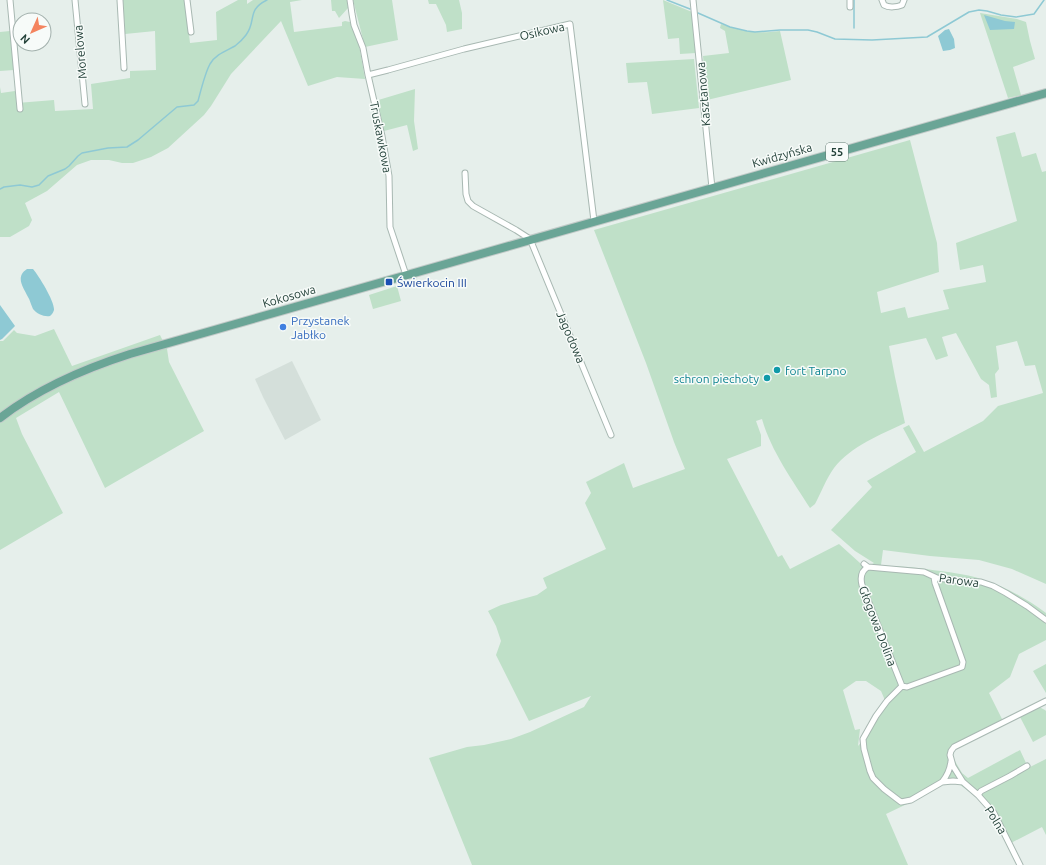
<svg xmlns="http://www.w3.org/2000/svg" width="1046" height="865" font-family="Ubuntu,sans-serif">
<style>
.built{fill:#d4dfda}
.green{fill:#bfe0c8;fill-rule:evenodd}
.water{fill:#8ec9d4}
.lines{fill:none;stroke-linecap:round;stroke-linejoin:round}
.stream{stroke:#8ec9d4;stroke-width:1.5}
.minor-casing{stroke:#a8b8b2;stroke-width:7}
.primary-casing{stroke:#c2cac8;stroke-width:10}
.minor{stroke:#fff;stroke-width:5}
.primary{stroke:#6aa596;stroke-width:8}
.transit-dot{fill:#1a4fb4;stroke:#f7fbf9;stroke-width:1.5}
.shop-dot{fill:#3f7fe0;stroke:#f7fbf9;stroke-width:1.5}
.culture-dot{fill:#0f9aa8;stroke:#f7fbf9;stroke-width:1.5}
.labels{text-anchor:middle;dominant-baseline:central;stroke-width:3;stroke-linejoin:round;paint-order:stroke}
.shield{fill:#f7fbf9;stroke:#637a73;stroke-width:1}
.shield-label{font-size:11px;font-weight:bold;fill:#24423a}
.street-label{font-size:12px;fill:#24423a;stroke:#f7fbf9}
.transit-label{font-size:12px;fill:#164399;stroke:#f7fbf9;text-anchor:start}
.shop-label{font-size:12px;fill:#366cbe;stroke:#f7fbf9;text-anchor:start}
.culture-label{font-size:12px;fill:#0d838f;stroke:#f7fbf9;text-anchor:start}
</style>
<rect width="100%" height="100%" fill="#e6efeb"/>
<path class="built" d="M292 361 321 420 285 440 263 397 255 379Z"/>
<path class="green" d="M123 0H185L190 43 217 40 216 12 238 0H247V4L253 0H302L290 2 294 32 342 26V22L345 21 350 22 359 45 365 79 337 77 308 86 281 21 231 74 211 106 204 115 168 148 151 157 133 163H122L109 160H91L77 165 47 191 25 203 32 220 29 226 10 237H0V87L1 93 15 91 17 103 54 100 55 111 93 109 91 84 130 78V71L156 70 155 31 125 34Z
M331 0H347L348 8 339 18 335 11H332Z
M353 0H392L398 40 365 47Z
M428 0H459L462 13V29L447 32 446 25 436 4H429Z
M663 0 692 12 696 53 680 54 679 38 668 39Z
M980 13 1017 19 1026 22 1030 41 1035 59 1013 67 1021 95 1008 98Z
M721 24C745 32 756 34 780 31L791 80 707 100 703 56 729 53 725 31 720 28Z
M10 31 14 70 0 71V32Z
M694 59 699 108 652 114 647 82 628 83 626 63Z
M415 89 414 121 418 149 413 151 407 125 384 131 375 101Z
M1015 132 1022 157 1036 153 1042 172 1046 171V584L1012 569 979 560 930 556 883 550 881 565C893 567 906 566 918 568 938 571 965 573 984 580 1006 587 1027 599 1046 613V640L1019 654 1010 677 989 693 1003 721 952 746 953 751 952 756 962 773 968 778 1020 750 1026 763 1030 767 1046 759V835L1042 827 1009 844 991 813 974 795 956 782 943 784 909 803 886 814 908 865H472L429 758 467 747 484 745 511 739 530 732 584 707 591 696 529 721 496 655 501 641 496 626 488 611 501 605 537 595 547 588 543 578 606 549 585 503 591 493 586 482 624 463 633 488 685 469 674 442 646 363 594 230 910 140 937 243 939 272 877 292 881 313 905 307 908 318 949 309 943 290 986 282 983 265 960 270 956 243 1017 221 996 137ZM956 333 981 379 989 385 991 398 997 397 995 374 999 369 996 346 1017 341 1025 366 1035 365 1043 393 998 406 983 421 924 452 909 425 903 428 916 452 867 481 872 487 831 530 855 551 874 563 864 568 860 563 839 544 790 569 782 555 778 557 727 459 761 446V435L756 421 762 419C771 451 793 481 810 508L815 504C821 493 826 479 834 468 851 446 880 435 905 423L895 377 889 346 926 338 936 360 948 356 942 337ZM856 681H866L881 691 887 705 866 737 858 746 860 729 855 730 843 690Z
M397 286 401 301 373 309 369 295Z
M54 329 72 366 160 335 167 349 169 362 204 431 105 488 59 392 16 418 22 434 63 513 0 550V341H3L14 330 17 333 35 336Z
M1046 664V693L1033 671Z
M1039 707 1045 710 1046 711V735L1033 742 1020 717Z"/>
<path class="water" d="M984 15 1005 21 1015 22 1014 29 990 30Z
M949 29 954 39 955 48 950 50 943 51 938 36 945 30Z
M27 269H33C39 276 55 302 54 310 53 313 52 314 50 316 44 317 37 314 33 309 31 305 30 300 28 297 23 287 15 277 27 269Z
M0 305 15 326 2 339 0 340Z"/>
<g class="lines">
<path class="stream" d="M667 0 690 9
M854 0V28
M698 13 730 27 747 31 755 32 780 30H808L817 32 835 39 872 40 927 37 969 12 979 10 987 11 1001 15 1016 17 1034 14 1044 0
M0 189 4 187 20 185 32 187 39 185 48 176 65 169 69 166 78 156 82 153 108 148 127 147 138 140 177 107 194 105 198 101C201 90 205 73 210 64 216 54 226 51 235 46 239 43 243 39 246 35 257 21 246 10 267 0"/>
<g class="minor-casing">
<path id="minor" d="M10 0 20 109
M75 0 85 104
M120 0 124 68
M187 0 191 32
M350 0 352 14 354 25 363 48 368 75 382 136 389 176 390 227 406 275
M693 0 712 188
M882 0 884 5C889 8 897 7 902 5L904 0
M850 7V0
M368 75 388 70 464 49 570 24 594 221
M465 173 466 194 468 201 473 206 516 230 530 239 611 435
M864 564 868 567 924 572 937 578 961 581 981 582 993 586 1006 593 1027 606 1046 620
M868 567C861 571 860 577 862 585L902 686
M902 686 887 701 876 716 863 739 864 749 870 771 873 778 884 789 901 802 911 800 942 782 953 781 963 782
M902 686 907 687 962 667 963 662 935 583 934 577
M942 782C947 776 950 770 951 761
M978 795 981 791 1010 776 1027 766
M1020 865 994 813 978 795 963 782 953 766 950 755 951 751 954 747 1046 701"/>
</g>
<g class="primary-casing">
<path id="primary" d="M0 418C39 388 83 369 130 354L1046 93"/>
</g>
<use href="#minor" class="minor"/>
<use href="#primary" class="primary"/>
</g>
<rect class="transit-dot" x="385" y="278" width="8" height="8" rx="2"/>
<circle class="shop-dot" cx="283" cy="327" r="4"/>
<g class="culture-dot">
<circle cx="777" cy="370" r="4"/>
<circle cx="767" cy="378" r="4"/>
</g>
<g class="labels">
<rect class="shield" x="826" y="143" width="22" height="18" rx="3"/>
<g class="shield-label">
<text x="837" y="152">55</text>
</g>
<g class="street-label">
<text transform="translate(542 31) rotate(-13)">Osikowa</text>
<text transform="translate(80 52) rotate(-95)">Morelowa</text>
<text transform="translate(703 94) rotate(-95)">Kasztanowa</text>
<text transform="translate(381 137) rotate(79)">Truskawkowa</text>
<text transform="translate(782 155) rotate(-16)">Kwidzyńska</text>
<text transform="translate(289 296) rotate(-16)">Kokosowa</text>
<text transform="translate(571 337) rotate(67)">Jagodowa</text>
<text transform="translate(959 580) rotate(8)">Parowa</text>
<text transform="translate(878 626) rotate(69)">Głogowa Dolina</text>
<text transform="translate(996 820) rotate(58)">Polna</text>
</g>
<g class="transit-label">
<text x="397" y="282">Świerkocin III</text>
</g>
<g class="shop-label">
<text x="291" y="320">Przystanek<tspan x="291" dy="14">Jabłko</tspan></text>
</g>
<g class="culture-label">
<text x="785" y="370">fort Tarpno</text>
<text x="759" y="378" text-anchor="end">schron piechoty</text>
</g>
</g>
<g transform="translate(32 32) rotate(225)"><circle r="19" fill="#f7fbf9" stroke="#a3b1ad"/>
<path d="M0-3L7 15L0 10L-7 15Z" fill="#f4845f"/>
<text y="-6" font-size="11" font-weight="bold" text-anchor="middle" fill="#24423a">N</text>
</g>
</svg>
